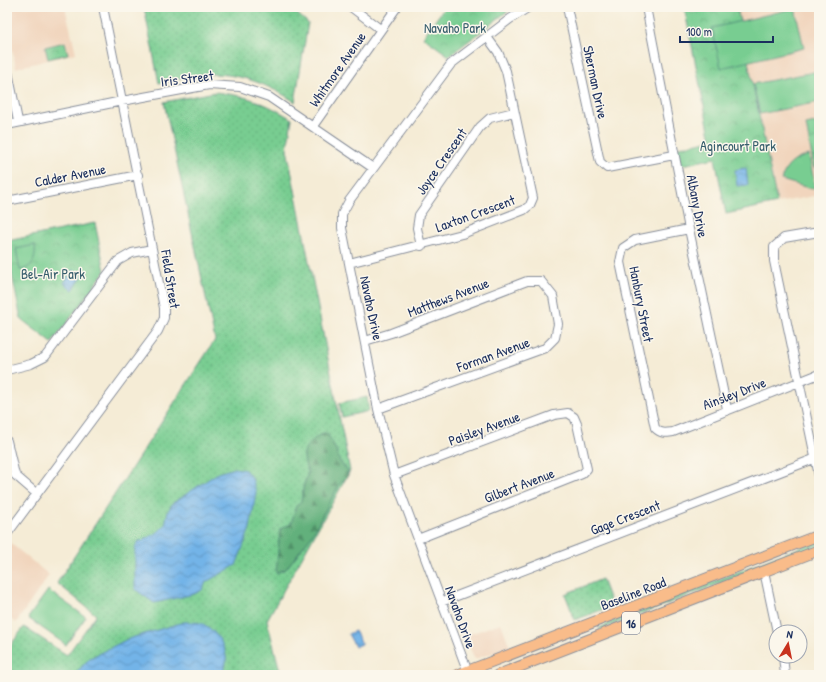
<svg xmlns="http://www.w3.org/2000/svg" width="826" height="682" font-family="'Patrick Hand',sans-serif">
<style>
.built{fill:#f1d5bd}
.grass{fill:url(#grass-dots);stroke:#4a7e78}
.forest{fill:url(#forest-firs);stroke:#3e706c}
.park{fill:url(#park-crowns);stroke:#4a7e78}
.pitch{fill:#78cd91;stroke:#4a7e78}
.water{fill:url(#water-waves);stroke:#4772a3}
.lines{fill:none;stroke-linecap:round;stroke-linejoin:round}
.minor-casing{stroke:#888e9a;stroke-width:10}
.major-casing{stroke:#888e9a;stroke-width:12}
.minor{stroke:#fff;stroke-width:8}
.major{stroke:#f9bc8a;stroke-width:10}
.labels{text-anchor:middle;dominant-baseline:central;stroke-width:3;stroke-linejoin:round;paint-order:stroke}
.shield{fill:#fbf7ec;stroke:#5e6b89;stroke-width:1}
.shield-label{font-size:13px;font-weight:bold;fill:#1b2f5e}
.park-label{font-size:14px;fill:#375e6d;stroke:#fbf7ec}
.street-label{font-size:14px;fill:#1b2f5e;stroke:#fbf7ec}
</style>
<defs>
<pattern id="grass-dots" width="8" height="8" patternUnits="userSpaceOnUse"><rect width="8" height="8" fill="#78cd91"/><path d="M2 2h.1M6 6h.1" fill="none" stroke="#67b07f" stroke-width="1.8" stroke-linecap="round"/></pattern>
<pattern id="forest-firs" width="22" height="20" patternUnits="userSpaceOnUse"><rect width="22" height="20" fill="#62b07b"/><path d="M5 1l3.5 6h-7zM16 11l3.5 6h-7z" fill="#509068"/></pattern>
<pattern id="park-crowns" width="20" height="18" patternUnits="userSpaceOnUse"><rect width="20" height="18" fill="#78cd91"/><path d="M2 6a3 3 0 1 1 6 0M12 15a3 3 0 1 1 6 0" fill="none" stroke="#67b07f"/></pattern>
<pattern id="water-waves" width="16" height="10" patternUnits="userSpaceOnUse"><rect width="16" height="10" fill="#73b4e8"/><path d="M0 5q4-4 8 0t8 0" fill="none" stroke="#5e93bf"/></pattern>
</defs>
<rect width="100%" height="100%" fill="#fbf7ec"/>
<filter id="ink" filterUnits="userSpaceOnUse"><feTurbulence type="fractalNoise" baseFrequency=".025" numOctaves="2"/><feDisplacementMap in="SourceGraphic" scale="8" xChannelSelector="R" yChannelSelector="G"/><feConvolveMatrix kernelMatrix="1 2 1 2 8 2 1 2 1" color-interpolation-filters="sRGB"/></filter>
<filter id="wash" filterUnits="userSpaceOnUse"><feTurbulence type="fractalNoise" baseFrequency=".012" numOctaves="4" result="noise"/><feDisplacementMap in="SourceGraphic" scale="16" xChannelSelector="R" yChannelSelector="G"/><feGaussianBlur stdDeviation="0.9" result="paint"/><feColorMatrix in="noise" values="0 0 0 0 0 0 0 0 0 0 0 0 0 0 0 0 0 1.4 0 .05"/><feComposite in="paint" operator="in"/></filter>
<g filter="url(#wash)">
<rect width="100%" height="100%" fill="#f5ecd6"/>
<path class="built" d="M7 7H65L76 53 16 68 7 24Z
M737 7H819V195L777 203Z
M9 542 49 575 16 623 7 616V544Z
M501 623 510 647 475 659 464 636Z"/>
<path class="grass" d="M144 7H294L293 10 308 23 295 102C269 85 243 74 211 74 194 73 176 80 159 83Z
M215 92C248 96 264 102 292 119L287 149 350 471 267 620 281 675H7V650L24 627 67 655 96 615 57 583 215 340 164 102Z
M367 397 369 411 342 417 339 403Z
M819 540V545L600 630 599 628 619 618Z
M602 579 612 606 575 620 565 594Z"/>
<path class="forest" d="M323 433H327L336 450 340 462 348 471V476L339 485 312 535 286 569 276 573 280 529 291 524 296 506 301 501 304 484 308 473C300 451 303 446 323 433Z"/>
<path class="park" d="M445 7H513L449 56 423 37Z
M684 7H690L691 12 716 7H737L777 203 726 214 715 158 678 166 675 148 711 140Z
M65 42 68 54 48 59 45 47Z
M819 122V129H816L819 143V167L814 168 806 125Z
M95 223 105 271 52 343 21 319 7 251V241Z"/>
<path class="pitch" d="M795 8 804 48 721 68 712 28Z
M819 71V102L760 114 753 84Z
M809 155 815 187 812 189 781 180C786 165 794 159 809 155Z
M35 245C36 257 34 268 20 270L16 249Z
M48 590 86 617 66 645 28 618Z"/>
<path class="water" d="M746 168 748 185 737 186 735 170Z
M73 270 82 276 73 290 64 283Z
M235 468 245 470 252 478 256 492 250 528 236 565 206 582 202 590 194 594 154 603 135 589V547L138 542 142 541 158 532 165 525 168 511 173 503 218 473Z
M184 622C190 622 198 622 203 624 220 633 235 659 220 675H74L90 658 128 639Z
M355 631 362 644 355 647 348 634Z"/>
</g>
<g filter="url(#ink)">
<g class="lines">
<g class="minor-casing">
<path id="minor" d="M351 7 380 29
M567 7 600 162 607 168 674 155
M646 7 689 229 727 409
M7 67 18 121
M7 125 122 101 209 85 240 87 269 97 373 168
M313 126 397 7
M7 201 138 175
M689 229 635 240 623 248 620 262 655 428C661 434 665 433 673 432L819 374
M819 232 784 238 774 247V261L819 476
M421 246 417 228 419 215 480 127 490 118 514 112
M349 263 462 234 524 210 530 205 533 198 506 71 498 52 487 37
M365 341 391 333 527 281H541L553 296 558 324 555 338 545 348 378 409
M7 370 31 364 45 357 118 261 132 253 152 249
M7 441 15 475 37 494
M394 475 554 415 568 413 574 417 577 424 587 469 582 474 418 539
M7 534 158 331 164 318V308L103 7
M764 571 777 632
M441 602 819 457
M783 656 785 675
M469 675 394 475 378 409 342 228V214L349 201 451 64 510 19 529 7"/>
</g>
<g class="major-casing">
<path id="major" d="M457 675 819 535
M498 675 819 550"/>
</g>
<use href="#minor" class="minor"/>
<use href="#major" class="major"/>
</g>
</g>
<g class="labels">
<rect class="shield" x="622" y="612" width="18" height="22" rx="3"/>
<g class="shield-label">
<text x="631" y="623">16</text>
</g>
<g class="park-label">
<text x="455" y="27">Navaho Park</text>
<text x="738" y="145">Agincourt Park</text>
<text x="53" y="273">Bel-Air Park</text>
</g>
<g class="street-label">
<text transform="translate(337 69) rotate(-55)">Whitmore Avenue</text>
<text transform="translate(187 78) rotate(-7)">Iris Street</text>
<text transform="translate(596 82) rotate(78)">Sherman Drive</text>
<text transform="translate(441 161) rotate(-55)">Joyce Crescent</text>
<text transform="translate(70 175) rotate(-11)">Calder Avenue</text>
<text transform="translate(698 206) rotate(79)">Albany Drive</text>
<text transform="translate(475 213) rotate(-20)">Laxton Crescent</text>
<text transform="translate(171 279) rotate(81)">Field Street</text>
<text transform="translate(448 297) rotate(-21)">Matthews Avenue</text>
<text transform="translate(642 304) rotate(79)">Hanbury Street</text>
<text transform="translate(372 308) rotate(78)">Navaho Drive</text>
<text transform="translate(493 354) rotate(-20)">Forman Avenue</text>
<text transform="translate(734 393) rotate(-21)">Ainsley Drive</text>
<text transform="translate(484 428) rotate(-20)">Paisley Avenue</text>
<text transform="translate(519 485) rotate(-21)">Gilbert Avenue</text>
<text transform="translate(625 517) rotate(-21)">Gage Crescent</text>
<text transform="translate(633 593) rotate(-21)">Baseline Road</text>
<text transform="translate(461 617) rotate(70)">Navaho Drive</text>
</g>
</g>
<rect width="826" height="682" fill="none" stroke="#fbf7ec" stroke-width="24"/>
<g transform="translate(788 644) rotate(10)"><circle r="19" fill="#fbf7ec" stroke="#a1a7b3"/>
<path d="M0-3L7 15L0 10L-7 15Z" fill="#c8321e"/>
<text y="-6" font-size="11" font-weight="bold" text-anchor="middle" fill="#1b2f5e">N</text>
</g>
<path d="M680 36v6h93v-6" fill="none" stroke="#1b2f5e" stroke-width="2"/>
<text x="686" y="36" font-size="12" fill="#1b2f5e" stroke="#fbf7ec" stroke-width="3" paint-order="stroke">100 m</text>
</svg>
